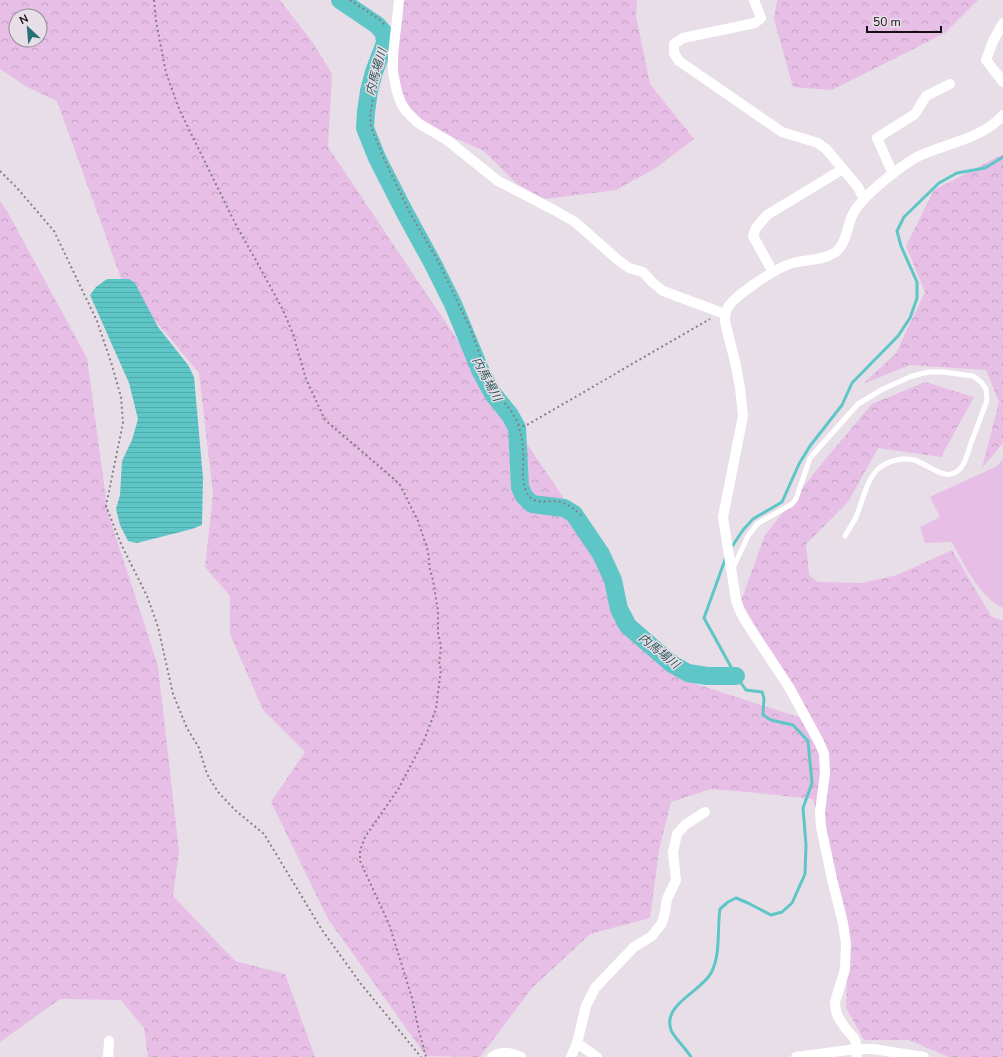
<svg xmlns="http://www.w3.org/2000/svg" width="1003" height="1057" font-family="'Nunito Sans','Noto Sans JP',sans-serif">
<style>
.grass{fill:#e7bee6}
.forest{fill:url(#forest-crowns);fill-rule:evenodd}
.water{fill:url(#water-rules)}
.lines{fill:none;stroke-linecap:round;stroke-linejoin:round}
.stream{stroke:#5ec6c7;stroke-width:3}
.river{stroke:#5ec6c7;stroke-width:18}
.path{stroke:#867f86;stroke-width:2;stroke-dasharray:2 3;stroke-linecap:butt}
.service{stroke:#fff;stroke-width:5}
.minor{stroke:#fff;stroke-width:10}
.labels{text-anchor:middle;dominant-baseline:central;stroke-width:3;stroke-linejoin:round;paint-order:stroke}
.water-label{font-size:12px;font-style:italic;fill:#2b5959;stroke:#e8dee8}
</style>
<defs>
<pattern id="forest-crowns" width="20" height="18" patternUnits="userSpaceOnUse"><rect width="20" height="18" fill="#e7bee6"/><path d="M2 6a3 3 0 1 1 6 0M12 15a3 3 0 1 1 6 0" fill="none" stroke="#c5a2c4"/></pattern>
<pattern id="water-rules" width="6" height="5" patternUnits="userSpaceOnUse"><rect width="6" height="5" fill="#5ec6c7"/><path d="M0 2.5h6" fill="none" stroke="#51a9aa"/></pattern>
</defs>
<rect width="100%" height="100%" fill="#e8dee8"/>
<path class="grass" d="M1003 459V608C978 595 965 566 952 542L925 543 920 527 940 517 930 497 997 466Z"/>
<path class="forest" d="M0 0H280L313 43 332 74 328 147 593 542 614 598 632 624 696 684 811 721 741 601 765 535 823 462 872 404 925 382 974 397 941 457 878 448 848 502 806 544 809 575 818 582 862 583 897 575 952 550 991 616 1003 621V1057H949L909 1040H864L846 1008 848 952 834 872 813 799 748 792 711 789 671 802 659 850 650 918 590 934 532 988 480 1057 426 1056 328 919 271 802 305 752 263 710 230 634V596L205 567 213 494 199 373 122 281 57 101 27 87 0 69ZM16 16H40V40H16Z
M403 0H637L636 16 650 84 694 139 656 168 616 190 545 199 517 184 484 151 421 123 399 94 397 51 403 17Z
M777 0H978L945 33 832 90 793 87 774 19Z
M1003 154V443L982 468 999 402 986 370 910 365 863 384 896 353 925 292 906 246 934 190Z
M0 201 7 211 87 358 108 513 158 666 179 851 173 896 235 961 285 974 315 1057H148L144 1028 121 1000 60 999 0 1042Z"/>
<path class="water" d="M107 279H129L135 283 158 327 188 365 194 377 203 478 202 525 192 529 137 543 128 541 120 525 116 509 120 495 122 461 132 440 138 419 129 383 90 295 96 287Z"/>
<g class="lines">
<path class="stream" d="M731 548 743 530 753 519 782 502 799 464 810 446 842 405 852 383 898 336 910 318 917 298V282L901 246 897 231 904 217 939 183 957 173 985 168 1003 157
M691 1057C687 1050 673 1036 671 1030 662 1004 701 992 711 973 721 955 717 928 720 909L728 902 736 898 748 903 771 915 782 912 792 903 805 874 806 845 803 808 812 783 808 741 793 725 771 720 763 715 764 698 762 692 746 690 736 676 704 618 726 557"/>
<path class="river" d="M340 0 377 25 384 33 385 43 374 72 369 91 366 112 365 128 377 158 404 211 433 264 453 304 481 372 493 394 510 415 517 428 520 487 524 496 532 504 564 508 574 514 601 554 613 580 619 609 628 626 672 664 688 673 707 676H736"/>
<path class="path" d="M154 0 156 21 166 73 180 111 235 223 258 264 283 310 293 334 306 379 325 420 394 479 400 485 418 521 428 551 430 570 433 580 438 611V633L441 646 439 665 441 669 436 709 425 738 399 788 365 837 360 851V861L389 924 412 998 419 1031 426 1057
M350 0 380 20 386 26
M383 61 375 87 370 116 371 127 384 159 410 213 438 261 471 330 486 372 496 392 512 412 519 425 525 426 710 319
M0 171 17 188 54 231 97 321 111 362 121 397 123 423 106 506 121 544 147 596 158 627 173 694 187 728 199 748 207 774 218 792 235 810 264 834 322 930 361 984 421 1057
M518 424C521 434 523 442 523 452 524 464 521 480 526 491 532 507 549 499 561 502 570 505 575 510 582 516"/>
<path class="service" d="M733 568 748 536 757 524 792 504 796 499 810 458 858 404 883 389 912 376 929 372H943L973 376 981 382 986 389 987 400C982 414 977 428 971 443 969 449 967 457 964 463 950 488 931 465 914 460 903 457 888 461 879 468 866 480 863 501 856 517 853 524 848 530 845 536"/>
<path class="minor" d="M399 0 393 55V72L397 92 401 103 406 111 418 123 447 140 498 181 554 210 575 222 618 260 629 268 643 272 651 281 663 291 725 314
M754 0 761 18 755 23 683 38 674 44V53L679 61 782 132 818 143 826 149 858 187 864 199
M1003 23 993 41 986 60 1003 82
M893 174 877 138 915 114 926 96 950 84
M773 272 753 236 756 228 767 215 843 169
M577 1043 597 1057
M108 1057 109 1041
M492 1057C502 1051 510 1052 521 1057
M571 1057 577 1043 586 1006 595 988 634 947 652 936 662 923 665 912 667 899 676 880 673 852 677 834 685 825 705 812
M796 1057 856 1049H873L924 1057
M857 1057 856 1043 854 1038 846 1029 838 1017 836 1011 835 1002 845 969 846 944 843 923 832 879 821 827 820 812 825 773 824 754 819 742 789 687 746 622 740 611 736 600 723 517 743 416 740 388 736 366 725 322C725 316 725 312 728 307 737 294 777 267 793 263 807 259 821 261 834 253 846 246 847 227 852 216 858 201 883 181 896 171 903 166 911 160 919 156 947 143 982 139 1003 115"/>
</g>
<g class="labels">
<g class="water-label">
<text transform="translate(376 72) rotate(-74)">内馬場川</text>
<text transform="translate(487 379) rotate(62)">内馬場川</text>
<text transform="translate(659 651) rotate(39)">内馬場川</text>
</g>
</g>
<g transform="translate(28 28) rotate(334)"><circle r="19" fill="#e8dee8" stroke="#938c93"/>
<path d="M0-3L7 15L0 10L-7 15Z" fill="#257071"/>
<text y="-6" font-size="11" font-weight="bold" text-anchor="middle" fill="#131013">N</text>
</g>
<path d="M867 26v6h74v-6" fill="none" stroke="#131013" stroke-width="2"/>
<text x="873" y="26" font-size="12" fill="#131013" stroke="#e8dee8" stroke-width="3" paint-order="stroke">50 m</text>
</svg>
